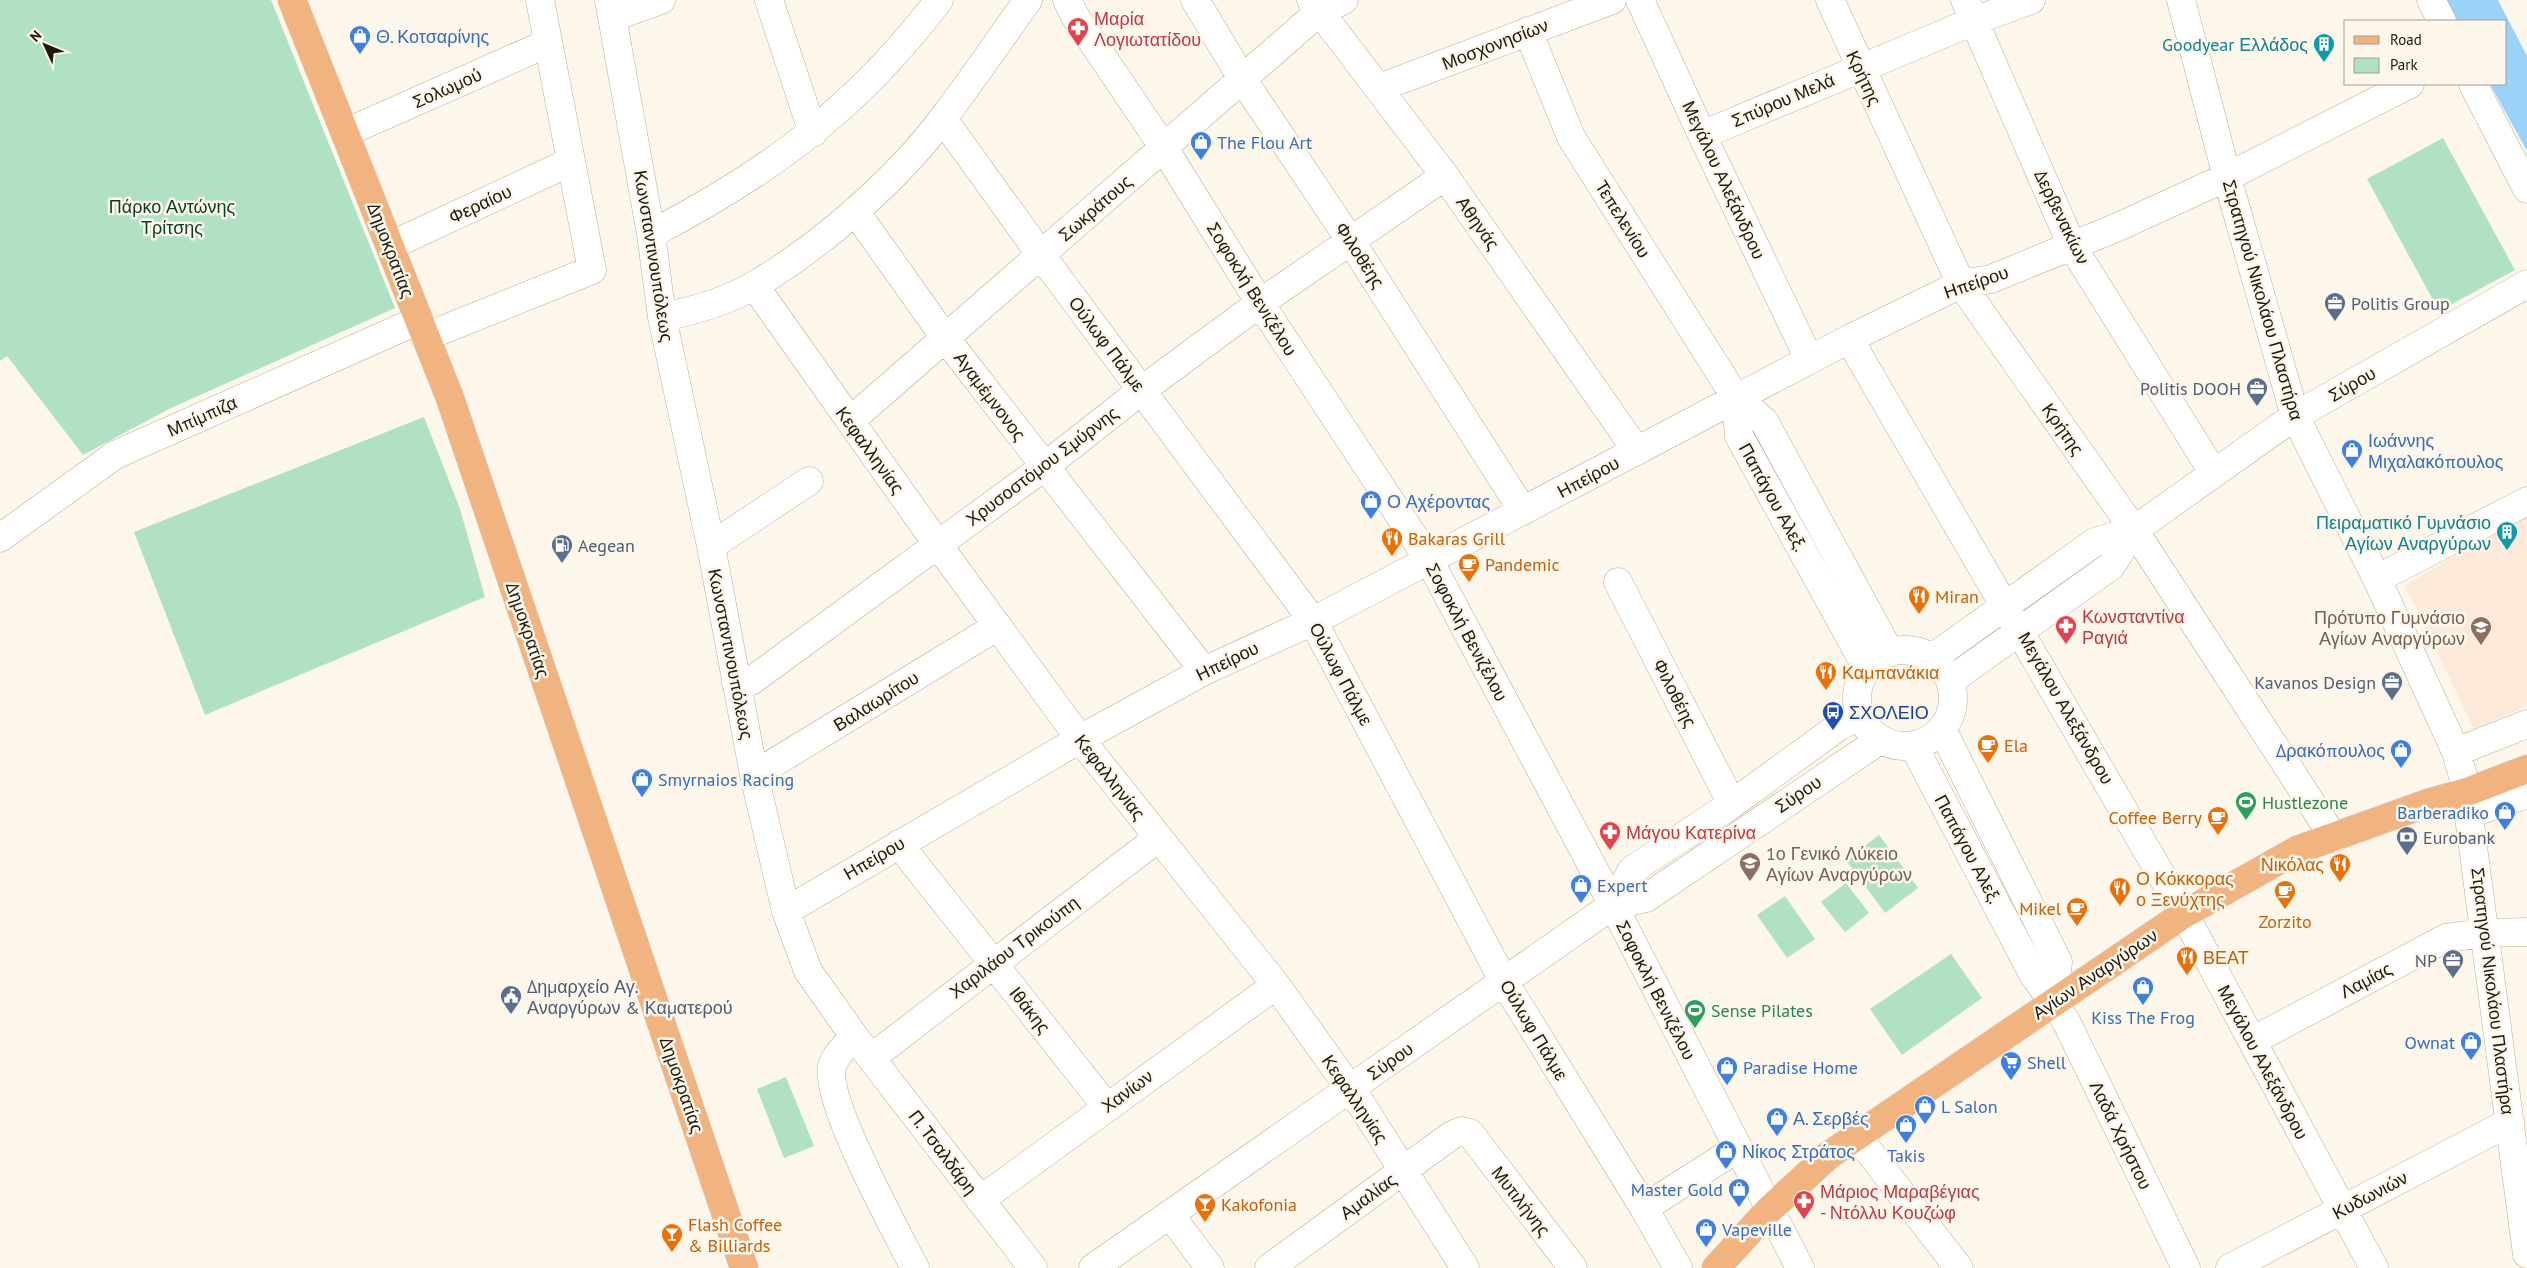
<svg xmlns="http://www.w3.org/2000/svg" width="2527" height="1268" font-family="'PT Sans',sans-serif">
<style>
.education{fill:#fce9d9}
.green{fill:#b0e1c4}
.water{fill:#9bd2fa}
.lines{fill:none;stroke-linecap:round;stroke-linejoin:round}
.minor-casing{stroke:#bcad92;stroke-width:29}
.major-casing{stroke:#d6d5d4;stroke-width:29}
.minor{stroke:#fff;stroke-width:28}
.major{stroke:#f1b480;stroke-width:28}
.labels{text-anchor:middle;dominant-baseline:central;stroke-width:5;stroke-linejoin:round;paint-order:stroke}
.health-label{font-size:18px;fill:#be3a42;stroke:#fcf6eb;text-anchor:start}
.shop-label{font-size:18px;fill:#366cbe;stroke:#fcf6eb;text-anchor:start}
.street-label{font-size:18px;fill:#1e180e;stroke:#fcf6eb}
.culture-label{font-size:18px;fill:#0d838f;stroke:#fcf6eb;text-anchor:end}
.park-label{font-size:18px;fill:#0b3d26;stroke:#fcf6eb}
.service-label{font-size:18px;fill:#4e5e75;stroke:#fcf6eb;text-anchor:start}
.food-label{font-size:18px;fill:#c56008;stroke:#fcf6eb;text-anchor:start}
.education-label{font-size:18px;fill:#785e54;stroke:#fcf6eb;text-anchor:end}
.transit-label{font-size:18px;fill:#164399;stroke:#fcf6eb;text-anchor:start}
.leisure-label{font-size:18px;fill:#27864d;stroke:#fcf6eb;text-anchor:start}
</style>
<rect width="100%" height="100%" fill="#fcf6eb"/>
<path class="education" d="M2527 512V706L2474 729 2405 586Z"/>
<path class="green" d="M0 0H271L395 308 169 409 83 455 7 356 0 361Z
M2443 138 2515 270 2439 311 2367 179Z
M424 417 460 509 485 597 205 715 134 532Z
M1879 835 1918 888 1885 913 1846 860Z
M1846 883 1869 913 1845 932 1821 902Z
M1785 896 1815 939 1787 958 1757 915Z
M1951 954 1982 998 1902 1055 1870 1009Z
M786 1077 814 1146 784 1158 757 1089Z"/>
<path class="water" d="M2446 0H2498L2527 56V151L2490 84H2506V21H2457Z"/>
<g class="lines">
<g class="minor-casing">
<path id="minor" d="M609 0 651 234 662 317 711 546 754 775 786 911 808 971 854 1036 1033 1268
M769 0 813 133
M1067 0 1075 16 1164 148 1260 303 1429 560 1613 905 1800 1268
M1195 0 1243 80 1350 240 1523 511
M1311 0 1445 176 1637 451
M1640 0 1702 135 1809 359
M1830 0 1961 284 2134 530 2334 838
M1965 0 2072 246 2213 472
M2181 0 2227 177 2295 416 2377 579 2456 752 2464 779 2527 1254
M2431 0 2442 21
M613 17 661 0
M1528 31 1571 137 1736 398 1764 421 1889 651
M2473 84 2527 189
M1379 88 1612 0
M943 119 1041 255 1313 621 1503 980 1644 1208 1678 1268
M345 133 548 43
M1702 135 1974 21 2031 0
M855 211 946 339 1204 671
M651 234C770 172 857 108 939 0
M390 246 570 162
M754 285 938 545 1080 739 1276 985 1363 1107 1465 1268
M662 317C694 311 727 301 755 285 822 245 897 180 944 117 973 79 1000 39 1028 0
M425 337 592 270 540 0
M1849 339 2184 914 2374 1268
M1736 398 1739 436 1867 668
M850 421 1319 12 1344 0
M0 538 115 455 419 320
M711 546 809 481
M2377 579 2527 501
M1618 582 1732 804
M1857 698a48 48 0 1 1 96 0a48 48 0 1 1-96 0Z
M1932 658 2095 542 2134 530 2295 416 2527 284
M1950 681 2111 566 2134 530
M736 683 751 681 1044 467 1142 390 1260 303 1445 176
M1942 729 2058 962 2053 1003
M1913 745 2033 974 2066 1021 2186 1268
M2456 752 2527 724
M754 775 998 626
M2469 814 2527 794
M899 844 1106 1106
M1613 905 1632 870 1732 804 1838 727 1859 715
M786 911 1080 739 1204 671 1313 621 1849 339 1961 284 1991 279 2118 227 2227 177 2410 84
M854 1036C847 1045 834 1056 832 1067 824 1100 897 1233 915 1268
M2252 1041 2446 938 2485 933 2527 932
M871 1058 1158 838
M1857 1136 1959 1268
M980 1200 1276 985
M1644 1208 1738 1148
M1170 1215 1210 1268
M1093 1268 1613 905 1646 898 1880 740
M1269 1268 1452 1135 1462 1131 1470 1133 1573 1268
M2230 1268 2510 1122"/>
</g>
<g class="major-casing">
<path id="major" d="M292 0 450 398 744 1268
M1716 1268 1770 1209 1829 1155 2184 914 2297 850 2431 802 2467 792 2527 769"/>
</g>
<use href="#minor" class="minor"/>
<use href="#major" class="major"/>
</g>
<defs>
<g id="pharmacy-pin" transform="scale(1.125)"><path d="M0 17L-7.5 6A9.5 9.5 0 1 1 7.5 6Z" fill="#e0444e" stroke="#fcf6eb"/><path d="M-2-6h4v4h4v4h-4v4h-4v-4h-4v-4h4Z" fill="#fff"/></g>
<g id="shop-pin" transform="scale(1.125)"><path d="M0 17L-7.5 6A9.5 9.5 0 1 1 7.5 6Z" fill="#3f7fe0" stroke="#fcf6eb"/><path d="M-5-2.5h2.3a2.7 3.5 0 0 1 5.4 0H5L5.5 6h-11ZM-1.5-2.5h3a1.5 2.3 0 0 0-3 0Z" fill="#fff"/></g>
<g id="building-pin" transform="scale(1.125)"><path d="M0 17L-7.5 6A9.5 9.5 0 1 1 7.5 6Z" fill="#0f9aa8" stroke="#fcf6eb"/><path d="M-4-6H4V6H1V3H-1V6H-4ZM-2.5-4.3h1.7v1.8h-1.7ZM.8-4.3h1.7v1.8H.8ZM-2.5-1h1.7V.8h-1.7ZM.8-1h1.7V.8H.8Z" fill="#fff"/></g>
<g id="office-pin" transform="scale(1.125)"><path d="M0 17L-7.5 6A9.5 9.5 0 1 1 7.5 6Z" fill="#5c6f8a" stroke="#fcf6eb"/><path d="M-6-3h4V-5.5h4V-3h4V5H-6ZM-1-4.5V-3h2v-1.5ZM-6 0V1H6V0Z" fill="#fff"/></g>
<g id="restaurant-pin" transform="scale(1.125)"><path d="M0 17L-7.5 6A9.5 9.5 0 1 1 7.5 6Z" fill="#e8710a" stroke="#fcf6eb"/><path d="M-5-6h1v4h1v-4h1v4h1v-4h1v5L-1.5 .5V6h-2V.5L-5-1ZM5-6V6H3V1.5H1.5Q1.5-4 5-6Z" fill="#fff"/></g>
<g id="fuel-pin" transform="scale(1.125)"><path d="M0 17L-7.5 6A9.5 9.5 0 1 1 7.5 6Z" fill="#5c6f8a" stroke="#fcf6eb"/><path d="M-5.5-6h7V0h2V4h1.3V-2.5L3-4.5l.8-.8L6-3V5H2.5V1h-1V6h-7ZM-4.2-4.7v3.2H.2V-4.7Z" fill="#fff"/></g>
<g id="cafe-pin" transform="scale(1.125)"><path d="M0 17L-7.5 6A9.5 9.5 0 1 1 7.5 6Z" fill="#e8710a" stroke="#fcf6eb"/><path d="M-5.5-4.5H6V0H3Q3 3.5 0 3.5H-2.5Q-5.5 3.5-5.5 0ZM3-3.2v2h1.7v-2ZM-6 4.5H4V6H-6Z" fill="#fff"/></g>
<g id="school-pin" transform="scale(1.125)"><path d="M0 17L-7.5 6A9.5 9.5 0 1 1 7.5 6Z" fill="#8d6e63" stroke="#fcf6eb"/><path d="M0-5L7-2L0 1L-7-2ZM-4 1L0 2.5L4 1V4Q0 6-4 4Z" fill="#fff"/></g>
<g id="bus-pin" transform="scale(1.125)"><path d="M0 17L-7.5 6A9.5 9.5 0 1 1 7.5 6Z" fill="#1a4fb4" stroke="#fcf6eb"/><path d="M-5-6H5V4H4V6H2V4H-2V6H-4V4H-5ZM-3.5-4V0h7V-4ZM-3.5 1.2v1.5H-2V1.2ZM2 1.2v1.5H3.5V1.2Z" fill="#fff"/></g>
<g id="stadium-pin" transform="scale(1.125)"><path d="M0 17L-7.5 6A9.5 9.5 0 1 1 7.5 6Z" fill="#2e9e5b" stroke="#fcf6eb"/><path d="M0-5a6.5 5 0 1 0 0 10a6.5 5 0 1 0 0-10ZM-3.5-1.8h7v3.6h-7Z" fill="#fff"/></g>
<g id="bank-pin" transform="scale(1.125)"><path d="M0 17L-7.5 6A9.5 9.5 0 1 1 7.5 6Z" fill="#5c6f8a" stroke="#fcf6eb"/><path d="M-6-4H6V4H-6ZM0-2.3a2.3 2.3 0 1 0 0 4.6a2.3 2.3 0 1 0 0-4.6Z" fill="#fff"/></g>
<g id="civic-pin" transform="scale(1.125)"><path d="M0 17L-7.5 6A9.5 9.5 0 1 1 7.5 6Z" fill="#5c6f8a" stroke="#fcf6eb"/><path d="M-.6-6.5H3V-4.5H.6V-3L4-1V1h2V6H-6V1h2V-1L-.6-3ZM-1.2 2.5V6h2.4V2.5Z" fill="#fff"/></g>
<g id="supermarket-pin" transform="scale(1.125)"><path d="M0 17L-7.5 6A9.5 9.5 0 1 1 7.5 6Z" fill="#3f7fe0" stroke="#fcf6eb"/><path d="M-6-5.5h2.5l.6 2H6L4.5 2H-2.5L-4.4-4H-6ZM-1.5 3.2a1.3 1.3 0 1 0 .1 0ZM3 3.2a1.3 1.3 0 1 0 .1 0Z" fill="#fff"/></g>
<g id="bar-pin" transform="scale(1.125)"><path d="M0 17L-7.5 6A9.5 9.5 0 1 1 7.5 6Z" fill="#e8710a" stroke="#fcf6eb"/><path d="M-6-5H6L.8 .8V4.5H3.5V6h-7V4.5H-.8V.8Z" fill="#fff"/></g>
</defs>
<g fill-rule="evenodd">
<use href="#pharmacy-pin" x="1078" y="28"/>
<use href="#shop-pin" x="360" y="36"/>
<use href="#building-pin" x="2324" y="44"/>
<use href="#shop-pin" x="1201" y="142"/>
<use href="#office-pin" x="2335" y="303"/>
<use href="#office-pin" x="2257" y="388"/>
<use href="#shop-pin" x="2352" y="450"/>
<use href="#shop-pin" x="1371" y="501"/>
<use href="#building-pin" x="2507" y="532"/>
<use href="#restaurant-pin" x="1392" y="538"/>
<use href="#fuel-pin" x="562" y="545"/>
<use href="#cafe-pin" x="1469" y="564"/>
<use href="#restaurant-pin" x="1919" y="596"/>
<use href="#pharmacy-pin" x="2066" y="626"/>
<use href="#school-pin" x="2481" y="627"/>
<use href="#restaurant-pin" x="1826" y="672"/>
<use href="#office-pin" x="2392" y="682"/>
<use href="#bus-pin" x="1833" y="712"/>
<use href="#cafe-pin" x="1988" y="745"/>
<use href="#shop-pin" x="2401" y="750"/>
<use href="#shop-pin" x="642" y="779"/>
<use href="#stadium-pin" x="2246" y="802"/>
<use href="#shop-pin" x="2505" y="812"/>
<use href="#cafe-pin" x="2218" y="817"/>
<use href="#pharmacy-pin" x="1610" y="832"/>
<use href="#bank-pin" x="2407" y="837"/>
<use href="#school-pin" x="1750" y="863"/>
<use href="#restaurant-pin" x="2340" y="864"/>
<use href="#shop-pin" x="1581" y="885"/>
<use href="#restaurant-pin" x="2120" y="888"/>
<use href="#cafe-pin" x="2285" y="891"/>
<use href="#cafe-pin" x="2077" y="908"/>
<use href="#restaurant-pin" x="2187" y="957"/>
<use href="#office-pin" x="2453" y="960"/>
<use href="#shop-pin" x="2143" y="987"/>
<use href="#civic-pin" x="511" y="996"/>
<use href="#stadium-pin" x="1695" y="1010"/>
<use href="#shop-pin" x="2471" y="1042"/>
<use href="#supermarket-pin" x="2011" y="1062"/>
<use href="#shop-pin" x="1727" y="1067"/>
<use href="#shop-pin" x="1925" y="1106"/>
<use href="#shop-pin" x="1777" y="1118"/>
<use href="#shop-pin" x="1906" y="1125"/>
<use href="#shop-pin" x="1726" y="1151"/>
<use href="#shop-pin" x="1739" y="1189"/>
<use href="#pharmacy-pin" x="1804" y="1201"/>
<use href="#bar-pin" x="1205" y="1204"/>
<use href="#shop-pin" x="1706" y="1229"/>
<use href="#bar-pin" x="672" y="1234"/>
</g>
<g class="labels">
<g class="health-label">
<text x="1094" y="18">Μαρία<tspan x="1094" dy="21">Λογιωτατίδου</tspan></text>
<text x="2082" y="616">Κωνσταντίνα<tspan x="2082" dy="21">Ραγιά</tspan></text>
<text x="1626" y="832">Μάγου Κατερίνα</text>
<text x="1820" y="1191">Μάριος Μαραβέγιας<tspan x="1820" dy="21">- Ντόλλυ Κουζώφ</tspan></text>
</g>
<g class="shop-label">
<text x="376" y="36">Θ. Κοτσαρίνης</text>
<text x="1217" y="142">The Flou Art</text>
<text x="2368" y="440">Ιωάννης<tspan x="2368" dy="21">Μιχαλακόπουλος</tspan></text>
<text x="1387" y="501">Ο Αχέροντας</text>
<text x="2385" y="750" text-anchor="end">Δρακόπουλος</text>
<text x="658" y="779">Smyrnaios Racing</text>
<text x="2489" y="812" text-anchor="end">Barberadiko</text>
<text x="1597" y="885">Expert</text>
<text x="2143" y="1017" text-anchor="middle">Kiss The Frog</text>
<text x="2455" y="1042" text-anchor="end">Ownat</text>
<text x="2027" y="1062">Shell</text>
<text x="1743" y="1067">Paradise Home</text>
<text x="1941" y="1106">L Salon</text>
<text x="1793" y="1118">Α. Σερβές</text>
<text x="1742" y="1151">Νίκος Στράτος</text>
<text x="1906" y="1155" text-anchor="middle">Takis</text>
<text x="1723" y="1189" text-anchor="end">Master Gold</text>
<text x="1722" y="1229">Vapeville</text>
</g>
<g class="street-label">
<text transform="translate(1495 44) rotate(-21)">Μοσχονησίων</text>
<text transform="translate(1864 78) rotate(65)">Κρήτης</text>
<text transform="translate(447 88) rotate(-24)">Σολωμού</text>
<text transform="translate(1783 100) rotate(-23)">Σπύρου Μελά</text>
<text transform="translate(1724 180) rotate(65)">Μεγάλου Αλεξάνδρου</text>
<text transform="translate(480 204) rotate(-25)">Φεραίου</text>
<text transform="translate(1095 208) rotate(-41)">Σωκράτους</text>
<text transform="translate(2062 217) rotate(64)">Δερβενακίων</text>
<text transform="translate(1623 219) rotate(58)">Τεπελενίου</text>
<text transform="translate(1478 223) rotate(55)">Αθηνάς</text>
<text transform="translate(391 250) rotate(69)">Δημοκρατίας</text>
<text transform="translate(1360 255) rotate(57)">Φιλοθέης</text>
<text transform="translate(654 256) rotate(81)">Κωνσταντινουπόλεως</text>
<text transform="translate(1976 282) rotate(-19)">Ηπείρου</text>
<text transform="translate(1252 289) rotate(58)">Σοφοκλή Βενιζέλου</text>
<text transform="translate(2263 300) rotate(74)">Στρατηγού Νικολάου Πλαστήρα</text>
<text transform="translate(1107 344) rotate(53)">Ούλωφ Πάλμε</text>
<text transform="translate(2352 384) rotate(-30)">Σύρου</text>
<text transform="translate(990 396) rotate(53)">Αγαμέμνονος</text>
<text transform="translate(202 416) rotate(-24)">Μπίμπιζα</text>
<text transform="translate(2063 429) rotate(55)">Κρήτης</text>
<text transform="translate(870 450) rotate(54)">Κεφαλληνίας</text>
<text transform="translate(1042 466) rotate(-37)">Χρυσοστόμου Σμύρνης</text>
<text transform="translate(1588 477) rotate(-28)">Ηπείρου</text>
<text transform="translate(1773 497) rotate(61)">Παπάγου Αλεξ.</text>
<text transform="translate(528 630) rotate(71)">Δημοκρατίας</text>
<text transform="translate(1467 632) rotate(62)">Σοφοκλή Βενιζέλου</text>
<text transform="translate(731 654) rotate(79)">Κωνσταντινουπόλεως</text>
<text transform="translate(1227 661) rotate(-26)">Ηπείρου</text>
<text transform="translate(1341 674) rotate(62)">Ούλωφ Πάλμε</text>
<text transform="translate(1675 693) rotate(63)">Φιλοθέης</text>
<text transform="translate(876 701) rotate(-32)">Βαλαωρίτου</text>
<text transform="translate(2066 708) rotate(60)">Μεγάλου Αλεξάνδρου</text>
<text transform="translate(1110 777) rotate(52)">Κεφαλληνίας</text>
<text transform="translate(1798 794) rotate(-34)">Σύρου</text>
<text transform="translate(1968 849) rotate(62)">Παπάγου Αλεξ.</text>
<text transform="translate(874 858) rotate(-30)">Ηπείρου</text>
<text transform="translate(1014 947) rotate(-37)">Χαριλάου Τρικούπη</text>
<text transform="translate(2095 974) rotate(-34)">Αγίων Αναργύρων</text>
<text transform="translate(2366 980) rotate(-28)">Λαμίας</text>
<text transform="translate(1656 990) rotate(63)">Σοφοκλή Βενιζέλου</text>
<text transform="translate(2493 991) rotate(83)">Στρατηγού Νικολάου Πλαστήρα</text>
<text transform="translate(1030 1010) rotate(52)">Ιθάκης</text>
<text transform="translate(1534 1030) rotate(59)">Ούλωφ Πάλμε</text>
<text transform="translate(1390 1061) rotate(-35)">Σύρου</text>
<text transform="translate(2263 1062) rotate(62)">Μεγάλου Αλεξάνδρου</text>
<text transform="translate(682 1085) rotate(71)">Δημοκρατίας</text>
<text transform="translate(1127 1091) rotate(-36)">Χανίων</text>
<text transform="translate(1355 1099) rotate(56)">Κεφαλληνίας</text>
<text transform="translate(2121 1135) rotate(64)">Λαδά Χρήστου</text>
<text transform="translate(943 1152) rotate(53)">Π. Τσαλδάρη</text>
<text transform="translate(2370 1195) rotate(-28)">Κυδωνιών</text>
<text transform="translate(1368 1196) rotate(-36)">Αμαλίας</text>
<text transform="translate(1521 1201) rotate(52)">Μυτιλήνης</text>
</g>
<g class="culture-label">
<text x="2308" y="44">Goodyear Ελλάδος</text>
<text x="2491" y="522">Πειραματικό Γυμνάσιο<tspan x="2491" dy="21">Αγίων Αναργύρων</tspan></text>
</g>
<g class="park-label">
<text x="172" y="206">Πάρκο Αντώνης<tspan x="172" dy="21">Τρίτσης</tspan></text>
</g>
<g class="service-label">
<text x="2351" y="303">Politis Group</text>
<text x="2241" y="388" text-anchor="end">Politis DOOH</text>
<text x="578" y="545">Aegean</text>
<text x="2376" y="682" text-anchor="end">Kavanos Design</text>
<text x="2423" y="837">Eurobank</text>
<text x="2437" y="960" text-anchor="end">NP</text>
<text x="527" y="986">Δημαρχείο Αγ.<tspan x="527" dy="21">Αναργύρων &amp; Καματερού</tspan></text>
</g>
<g class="food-label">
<text x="1408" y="538">Bakaras Grill</text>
<text x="1485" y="564">Pandemic</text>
<text x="1935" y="596">Miran</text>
<text x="1842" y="672">Καμπανάκια</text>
<text x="2004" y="745">Ela</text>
<text x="2202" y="817" text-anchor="end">Coffee Berry</text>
<text x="2324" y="864" text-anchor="end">Νικόλας</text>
<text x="2136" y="878">Ο Κόκκορας<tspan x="2136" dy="21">ο Ξενύχτης</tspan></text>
<text x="2061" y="908" text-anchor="end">Mikel</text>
<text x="2285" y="921" text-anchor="middle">Zorzito</text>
<text x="2203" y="957">ΒΕΑΤ</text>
<text x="1221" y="1204">Kakofonia</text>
<text x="688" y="1224">Flash Coffee<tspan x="688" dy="21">&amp; Billiards</tspan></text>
</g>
<g class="education-label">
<text x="2465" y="617">Πρότυπο Γυμνάσιο<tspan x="2465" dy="21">Αγίων Αναργύρων</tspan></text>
<text x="1766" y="853" text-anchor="start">1ο Γενικό Λύκειο<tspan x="1766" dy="21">Αγίων Αναργύρων</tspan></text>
</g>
<g class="transit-label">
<text x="1849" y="712">ΣΧΟΛΕΙΟ</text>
</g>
<g class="leisure-label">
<text x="2262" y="802">Hustlezone</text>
<text x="1711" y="1010">Sense Pilates</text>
</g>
</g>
<rect x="2344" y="20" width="162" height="65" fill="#fcf6eb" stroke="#a39d93"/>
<rect x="2354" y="36" width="25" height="8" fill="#f1b480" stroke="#a39d93"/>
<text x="2390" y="45" font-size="15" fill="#1e180e">Road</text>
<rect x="2354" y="58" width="25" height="15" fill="#b0e1c4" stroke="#a39d93"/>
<text x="2390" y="70" font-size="15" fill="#1e180e">Park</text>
<g transform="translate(45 45) rotate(314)" stroke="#fcf6eb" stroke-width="4" paint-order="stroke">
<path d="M0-4L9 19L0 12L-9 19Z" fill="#1e180e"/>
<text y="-8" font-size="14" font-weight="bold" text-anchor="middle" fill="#1e180e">N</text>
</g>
</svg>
